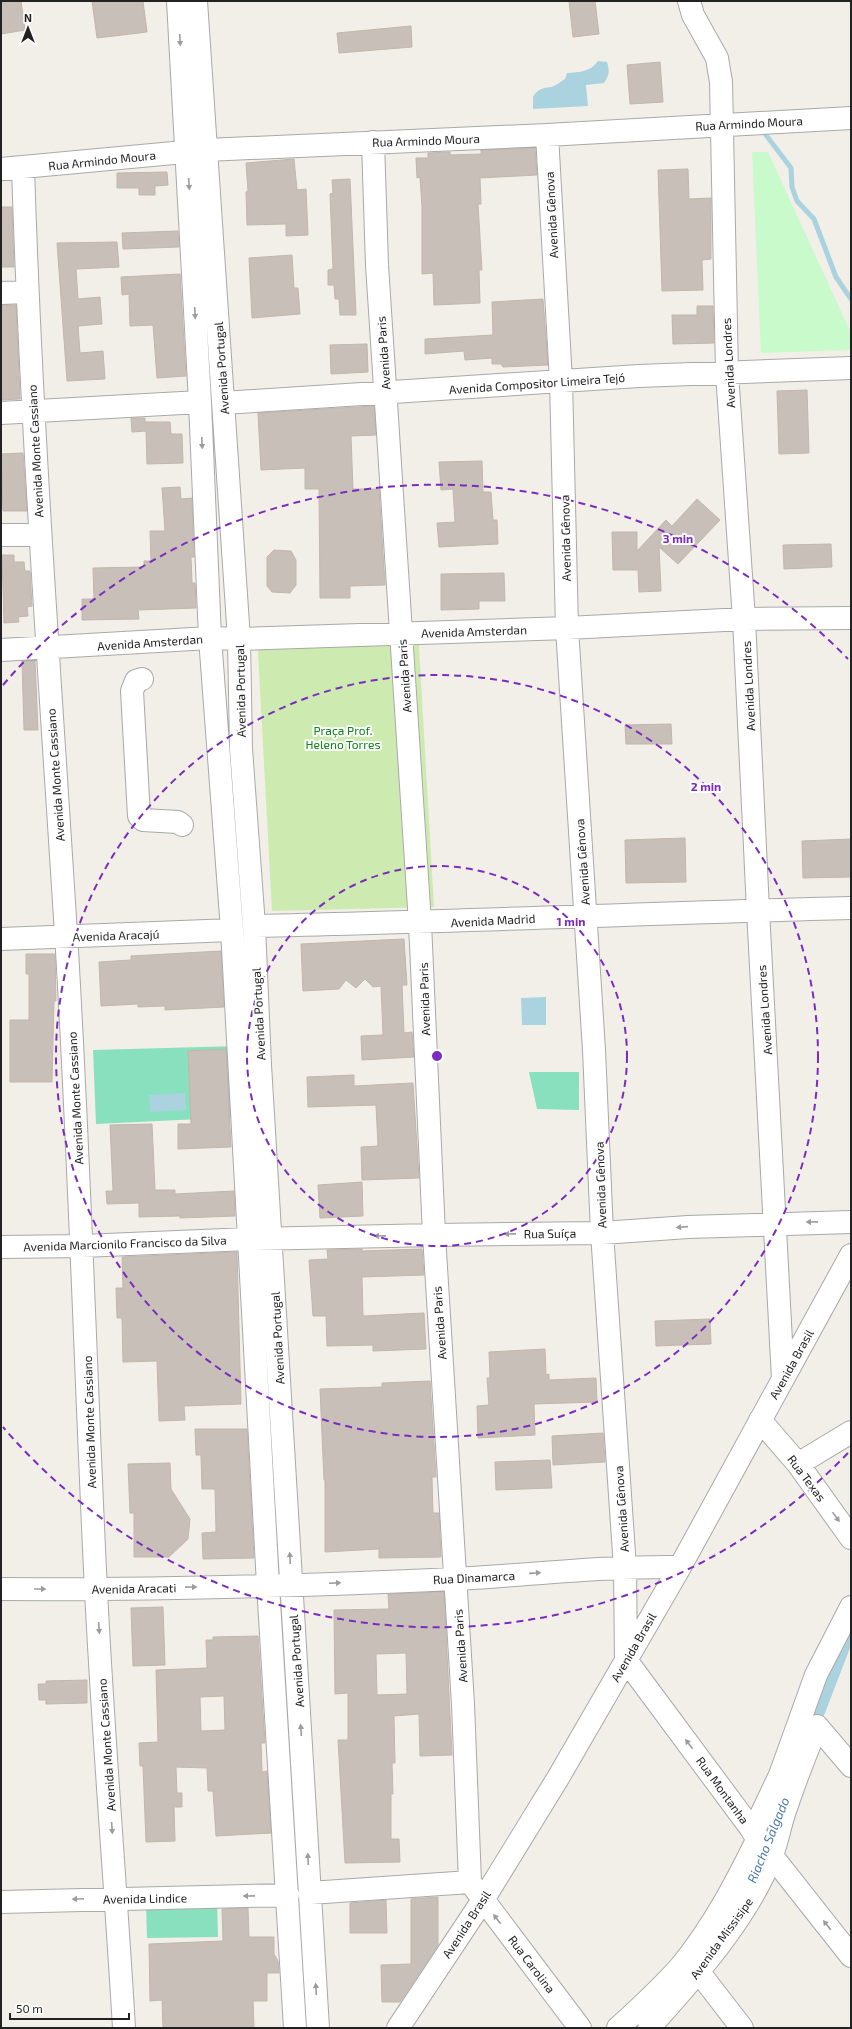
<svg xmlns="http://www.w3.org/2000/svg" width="852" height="2029" font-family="'Exo 2',sans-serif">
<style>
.grass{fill:#cdebb0}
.park{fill:#c8facc}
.pitch{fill:#88e0be}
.water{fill:#aad3df}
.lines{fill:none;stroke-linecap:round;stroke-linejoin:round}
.stream{stroke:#aad3df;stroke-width:5}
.canal{stroke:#aad3df;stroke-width:17}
.building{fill:#c7bfb8;stroke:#c4b6ab;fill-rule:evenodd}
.minor-casing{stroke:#a9a9a9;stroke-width:24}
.minor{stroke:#fff;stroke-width:22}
.oneway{fill:#9c9c9c}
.ring{fill:none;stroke:#7b2cbf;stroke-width:2;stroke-dasharray:7 5}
.labels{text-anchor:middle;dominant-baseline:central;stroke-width:4;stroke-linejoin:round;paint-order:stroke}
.street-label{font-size:12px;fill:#222;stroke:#fff}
.park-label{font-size:12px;fill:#0c8416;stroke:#fff}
.water-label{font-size:13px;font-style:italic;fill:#4a7aab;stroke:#fff}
.centre{fill:#7b2cbf;stroke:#fff;stroke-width:2}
.ring-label{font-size:12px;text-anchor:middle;font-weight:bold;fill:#7b2cbf;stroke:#fff;stroke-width:4;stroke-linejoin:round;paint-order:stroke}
</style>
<rect width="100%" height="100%" fill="#f2efe9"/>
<path class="grass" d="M418 629 434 907 272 911 257 635Z"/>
<path class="park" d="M752 152H768L851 333V350L761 353Z"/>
<path class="pitch" d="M238 1046 242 1117 96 1124 93 1050Z
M529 1072H579V1110L537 1109Z
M217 1901 218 1937 147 1938 146 1903Z"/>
<path class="water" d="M598 61 607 62C610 71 609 76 604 83L586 85 588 106 533 109V97C537 89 543 88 551 87 556 86 561 81 565 79L567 73C580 72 590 72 598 61Z
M546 997V1025H522L521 998Z
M185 1093 186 1110 150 1112 149 1095Z"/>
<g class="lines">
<path class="stream" d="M766 135 791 168 792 187 797 201 814 219 836 277 851 299"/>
<path class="canal" d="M807 1736 844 1640"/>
</g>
<path class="building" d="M1 1H21L25 30 1 34Z
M92 1H143L147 32 97 38Z
M569 1H595L599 34 573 37Z
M411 26 412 47 339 53 337 33Z
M660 62 663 102 630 104 627 65Z
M535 148 537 175 480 178 481 204H478L482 270H479L480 303 434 305 433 273 422 274V207L420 177 417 178 416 158H428V153L450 152V155L481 154V150Z
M294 159 297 190 306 189 308 235 286 236V224L247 225 246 192 248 191 246 163Z
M688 169 689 199 711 198V259L702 260 703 290 662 291 658 170Z
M167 172 168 185 155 186V195H139V188H117V173Z
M350 179 356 315H340L339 299H335L334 285H328V270L333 269 330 194 333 193 332 180Z
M1 207H12L14 267H1Z
M178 231 179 247 123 249 122 233Z
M117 242 119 267 76 269 78 299 100 297 102 324 78 326 80 353 103 351 105 379 67 381 57 243Z
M292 255 294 288H298L300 314 252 318 249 258Z
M180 274 186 376 157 378 153 325 130 326 129 294 122 295 121 277Z
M543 299 548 365 503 367 501 364H492V358L465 360 464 351 425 354V339L493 335 492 302Z
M1 305H16L20 399 1 400Z
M697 306H713L714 343 673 344 672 315H697Z
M367 344 368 372 331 374 330 345Z
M807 390 809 453 779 454 777 391Z
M374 406 376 435 351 436 353 489H379L385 585 350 586V598H320L319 489H305V468L261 470 258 413Z
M131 418H145V422H170L171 434H182L183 463 147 464 146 431 132 432Z
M23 453 27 511H3L1 454Z
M482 461 483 492H491L493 520H497L498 544 439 547 437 523 455 522 453 489 441 490 439 462Z
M180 487 181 499 192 498 194 557H191L192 583H195L196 608 138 610 139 619 82 620V599H94L93 568 144 567V561H151L150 531H165L162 488Z
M697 499 720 520 678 564 659 547 661 591 639 592 638 570H613L612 532H637V551L666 520 672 526Z
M831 544 832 567 784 569 783 545Z
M274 550 291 551 296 560V585L290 593 272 592 267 586V557Z
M2 555H14V562H24L25 571H30L32 606 27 607 28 616 18 617 19 622 4 623Z
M504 573 505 601H479V609L441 610V574Z
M22 661H35L38 730H24Z
M671 724 672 744H626L625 725Z
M685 838 686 882 626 883 625 840Z
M851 839V877L803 878 802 841Z
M404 939 407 985H402L404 1033 412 1032 414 1057 362 1060 361 1036 383 1035 381 986 373 987 365 979 356 988 346 980 339 989 303 991 301 944Z
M221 951 224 1007 165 1010V1006L138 1007V1004L101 1006 99 962 131 960V956Z
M26 954H55L56 1001H54L52 1082H10V1020H29V974H26Z
M226 1049 231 1147 178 1149V1124H191L188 1051Z
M354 1075V1086L413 1083 419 1178 362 1180 361 1147 378 1146 376 1105 308 1107 307 1077Z
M152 1124 155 1190H175V1194L234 1191 235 1216 180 1218V1216L139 1217V1203L107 1204 106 1191H113L110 1125Z
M362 1182 363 1216 320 1218 318 1185Z
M362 1249V1251L422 1249 424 1275 362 1277 363 1316 424 1313 426 1349 373 1351V1345L327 1346 326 1316H313L309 1260 328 1259 327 1250Z
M237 1252 241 1404 184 1406 185 1420 159 1421 157 1361 123 1362 122 1318H117L116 1288H123L122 1257Z
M710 1319 711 1344 656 1346 655 1321Z
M545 1349 546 1375 549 1374V1380L596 1378 597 1402 534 1404 535 1435 478 1438 477 1406 489 1405 487 1378H490L489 1352Z
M430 1381 436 1477H432L433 1513H439L441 1557 379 1558V1549L325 1552V1480H324L320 1389 382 1387V1383Z
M195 1429H247L254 1558 203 1559 202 1533 216 1532 215 1489H202L201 1455H196Z
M603 1433 605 1462 553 1465 552 1436Z
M550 1460 552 1488 496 1490 495 1462Z
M170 1463 171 1489 190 1519 188 1539 169 1557H134V1513H130L128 1464Z
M444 1592 452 1755 420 1756 419 1714 394 1716 395 1763H392L393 1794H391V1839H399L400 1862 345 1863 338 1740H348V1693L335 1694 334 1610 389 1609 388 1594ZM406 1653 407 1694 377 1695 376 1654Z
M163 1607 165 1665 133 1666 131 1608Z
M258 1636 265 1743H261L262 1772 267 1771 271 1833 216 1836 213 1791H208L207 1768 176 1767 177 1793H182V1807H174L175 1841 146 1842 143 1766H140L139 1743 158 1742 156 1670 207 1668 206 1640H213V1637ZM224 1696 225 1730 201 1731 200 1697Z
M87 1680V1703L46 1704V1700H39L38 1684H46V1681Z
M438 1897V1945L400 2002H382L381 1965 411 1964V1899Z
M386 1900 387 1933H350V1903Z
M248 1908 249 1937H274V1954L278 1961 279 1973H267V2001H253L254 2028H163L162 2000 150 2001 149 1944 223 1941 222 1909Z"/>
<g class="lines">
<g class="minor-casing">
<path id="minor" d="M178 1 200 402 210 638 232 930 268 1585 295 2028
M196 1 239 639 241 749 254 926 260 1065 318 2028
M689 1 693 15 717 58 721 82 727 373 744 619 758 910 783 1379
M547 135 561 381 567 628 594 1050 602 1233 625 1568 626 1660 761 1842 851 1956
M373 142 377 265 420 923 434 1235 463 1704 470 1882 580 2028
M23 168C31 424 50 679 66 934 79 1146 85 1358 95 1570 102 1723 115 1875 124 2028
M1 169 206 150 547 135 851 118
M1 293 27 292
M223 403 639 376 851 368
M1 413 200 402
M1 535H39
M1 650 210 638 239 639 567 628 744 619 851 618
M142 679 136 681 132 691 139 816 143 820 178 822 182 825
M254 926C453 922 652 913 851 908
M1 939 232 930
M1 1247 82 1246 249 1239 434 1235 602 1233 688 1227 851 1222
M760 1420 798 1464 851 1538
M798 1464 851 1432
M1 1589C152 1590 304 1586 455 1579 530 1575 605 1566 680 1567
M753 1832 780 1775 816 1675 851 1607
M310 1893 470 1882
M1 1902 288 1895
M698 1971 742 2028
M398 2028 483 1900 558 1778 680 1567 851 1255
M618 2028C640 2008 662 1988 681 1966 713 1927 736 1883 758 1838
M649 2028C693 1979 749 1917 772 1855 778 1840 780 1824 786 1808 795 1781 806 1753 817 1726L851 1766"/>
</g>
<use href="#minor" class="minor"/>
</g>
<defs><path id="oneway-solid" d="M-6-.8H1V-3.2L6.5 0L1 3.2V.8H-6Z"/></defs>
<g class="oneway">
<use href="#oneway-solid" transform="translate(180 40) rotate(87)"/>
<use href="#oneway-solid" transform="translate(189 184) rotate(87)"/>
<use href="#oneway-solid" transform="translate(195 313) rotate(87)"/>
<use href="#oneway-solid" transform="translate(202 443) rotate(88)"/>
<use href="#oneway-solid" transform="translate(812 1222) rotate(179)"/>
<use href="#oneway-solid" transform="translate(682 1227) rotate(176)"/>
<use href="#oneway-solid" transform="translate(510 1234) rotate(179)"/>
<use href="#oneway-solid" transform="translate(380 1236) rotate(179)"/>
<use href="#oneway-solid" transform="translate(836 1517) rotate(54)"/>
<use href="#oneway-solid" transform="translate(290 1558) rotate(-93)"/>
<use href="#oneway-solid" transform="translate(535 1573) rotate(-4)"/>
<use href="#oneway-solid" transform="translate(335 1583) rotate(-2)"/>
<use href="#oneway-solid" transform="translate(191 1587) rotate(-1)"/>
<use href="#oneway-solid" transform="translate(40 1589)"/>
<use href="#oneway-solid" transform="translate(99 1628) rotate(86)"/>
<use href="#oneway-solid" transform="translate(301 1730) rotate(-93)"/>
<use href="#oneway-solid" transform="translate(689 1744) rotate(-127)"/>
<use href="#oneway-solid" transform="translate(112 1828) rotate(86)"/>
<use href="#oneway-solid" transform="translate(308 1859) rotate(-93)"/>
<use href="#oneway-solid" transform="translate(249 1896) rotate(179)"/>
<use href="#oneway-solid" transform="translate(78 1899) rotate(178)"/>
<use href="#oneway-solid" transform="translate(497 1919) rotate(-127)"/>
<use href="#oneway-solid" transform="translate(827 1925) rotate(-128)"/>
<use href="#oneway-solid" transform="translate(316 1989) rotate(-93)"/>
</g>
<g class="ring">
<circle cx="437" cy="1056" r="190"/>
<circle cx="437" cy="1056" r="381"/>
<path d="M848 1453A571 571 0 0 1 3 1427M3 685A571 571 0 0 1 848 659"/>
</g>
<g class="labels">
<g class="street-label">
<text transform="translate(749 123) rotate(-3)">Rua Armindo Moura</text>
<text transform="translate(426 140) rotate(-2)">Rua Armindo Moura</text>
<text transform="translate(102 160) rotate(-6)">Rua Armindo Moura</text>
<text transform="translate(551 215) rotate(-93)">Avenida Gênova</text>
<text transform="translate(383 353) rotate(-94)">Avenida Paris</text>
<text transform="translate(728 363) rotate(-93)">Avenida Londres</text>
<text transform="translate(221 368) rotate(-94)">Avenida Portugal</text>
<text transform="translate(537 383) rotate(-4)">Avenida Compositor Limeira Tejó</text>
<text transform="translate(35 451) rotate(-93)">Avenida Monte Cassiano</text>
<text transform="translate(565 538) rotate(-91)">Avenida Gênova</text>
<text transform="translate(474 631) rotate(-2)">Avenida Amsterdan</text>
<text transform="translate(150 642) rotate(-4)">Avenida Amsterdan</text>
<text transform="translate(404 676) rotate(-94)">Avenida Paris</text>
<text transform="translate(748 686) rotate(-93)">Avenida Londres</text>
<text transform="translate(240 691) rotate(-91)">Avenida Portugal</text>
<text transform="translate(55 775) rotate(-94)">Avenida Monte Cassiano</text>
<text transform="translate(582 862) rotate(-94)">Avenida Gênova</text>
<text transform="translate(493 920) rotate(-3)">Avenida Madrid</text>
<text transform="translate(116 935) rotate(-2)">Avenida Aracajú</text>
<text transform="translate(424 999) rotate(-92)">Avenida Paris</text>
<text transform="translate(764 1010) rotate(-94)">Avenida Londres</text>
<text transform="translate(258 1014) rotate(-93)">Avenida Portugal</text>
<text transform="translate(75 1098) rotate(-93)">Avenida Monte Cassiano</text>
<text transform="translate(600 1185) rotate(-92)">Avenida Gênova</text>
<text transform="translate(550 1233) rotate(-1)">Rua Suíça</text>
<text transform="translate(125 1243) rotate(-2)">Avenida Marcionilo Francisco da Silva</text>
<text transform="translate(439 1323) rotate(-94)">Avenida Paris</text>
<text transform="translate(277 1338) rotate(-93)">Avenida Portugal</text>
<text transform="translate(791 1364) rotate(-61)">Avenida Brasil</text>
<text transform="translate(89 1422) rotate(-92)">Avenida Monte Cassiano</text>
<text transform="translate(807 1478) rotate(53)">Rua Texas</text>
<text transform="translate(621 1509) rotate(-94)">Avenida Gênova</text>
<text transform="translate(474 1577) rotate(-3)">Rua Dinamarca</text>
<text transform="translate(134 1588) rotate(-1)">Avenida Aracati</text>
<text transform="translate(460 1646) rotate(-94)">Avenida Paris</text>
<text transform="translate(633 1647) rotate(-60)">Avenida Brasil</text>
<text transform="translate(296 1661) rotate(-94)">Avenida Portugal</text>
<text transform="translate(106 1745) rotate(-94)">Avenida Monte Cassiano</text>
<text transform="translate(723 1790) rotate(54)">Rua Montanha</text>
<text transform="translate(145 1898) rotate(-1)">Avenida Lindice</text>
<text transform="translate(466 1924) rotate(-57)">Avenida Brasil</text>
<text transform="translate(721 1938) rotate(-54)">Avenida Missisipe</text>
<text transform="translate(532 1964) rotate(53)">Rua Carolina</text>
</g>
<g class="park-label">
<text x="343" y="730">Praça Prof.<tspan x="343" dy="14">Heleno Torres</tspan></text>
</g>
<g class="water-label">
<text transform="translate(768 1840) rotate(-68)">Riacho Salgado</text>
</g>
</g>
<circle cx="437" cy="1056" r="6" class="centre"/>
<g class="ring-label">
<text x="678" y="543">3 min</text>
<text x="706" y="791">2 min</text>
<text x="571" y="926">1 min</text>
</g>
<rect width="852" height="2029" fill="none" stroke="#222222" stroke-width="4"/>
<g transform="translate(28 28)" stroke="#ffffff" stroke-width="3" paint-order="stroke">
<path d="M0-3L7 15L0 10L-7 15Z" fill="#222222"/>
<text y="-6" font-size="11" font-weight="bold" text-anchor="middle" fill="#222222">N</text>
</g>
<path d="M10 2013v6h119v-6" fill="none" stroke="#222222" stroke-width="2"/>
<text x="16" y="2013" font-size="12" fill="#222222" stroke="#ffffff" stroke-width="3" paint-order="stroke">50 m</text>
</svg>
